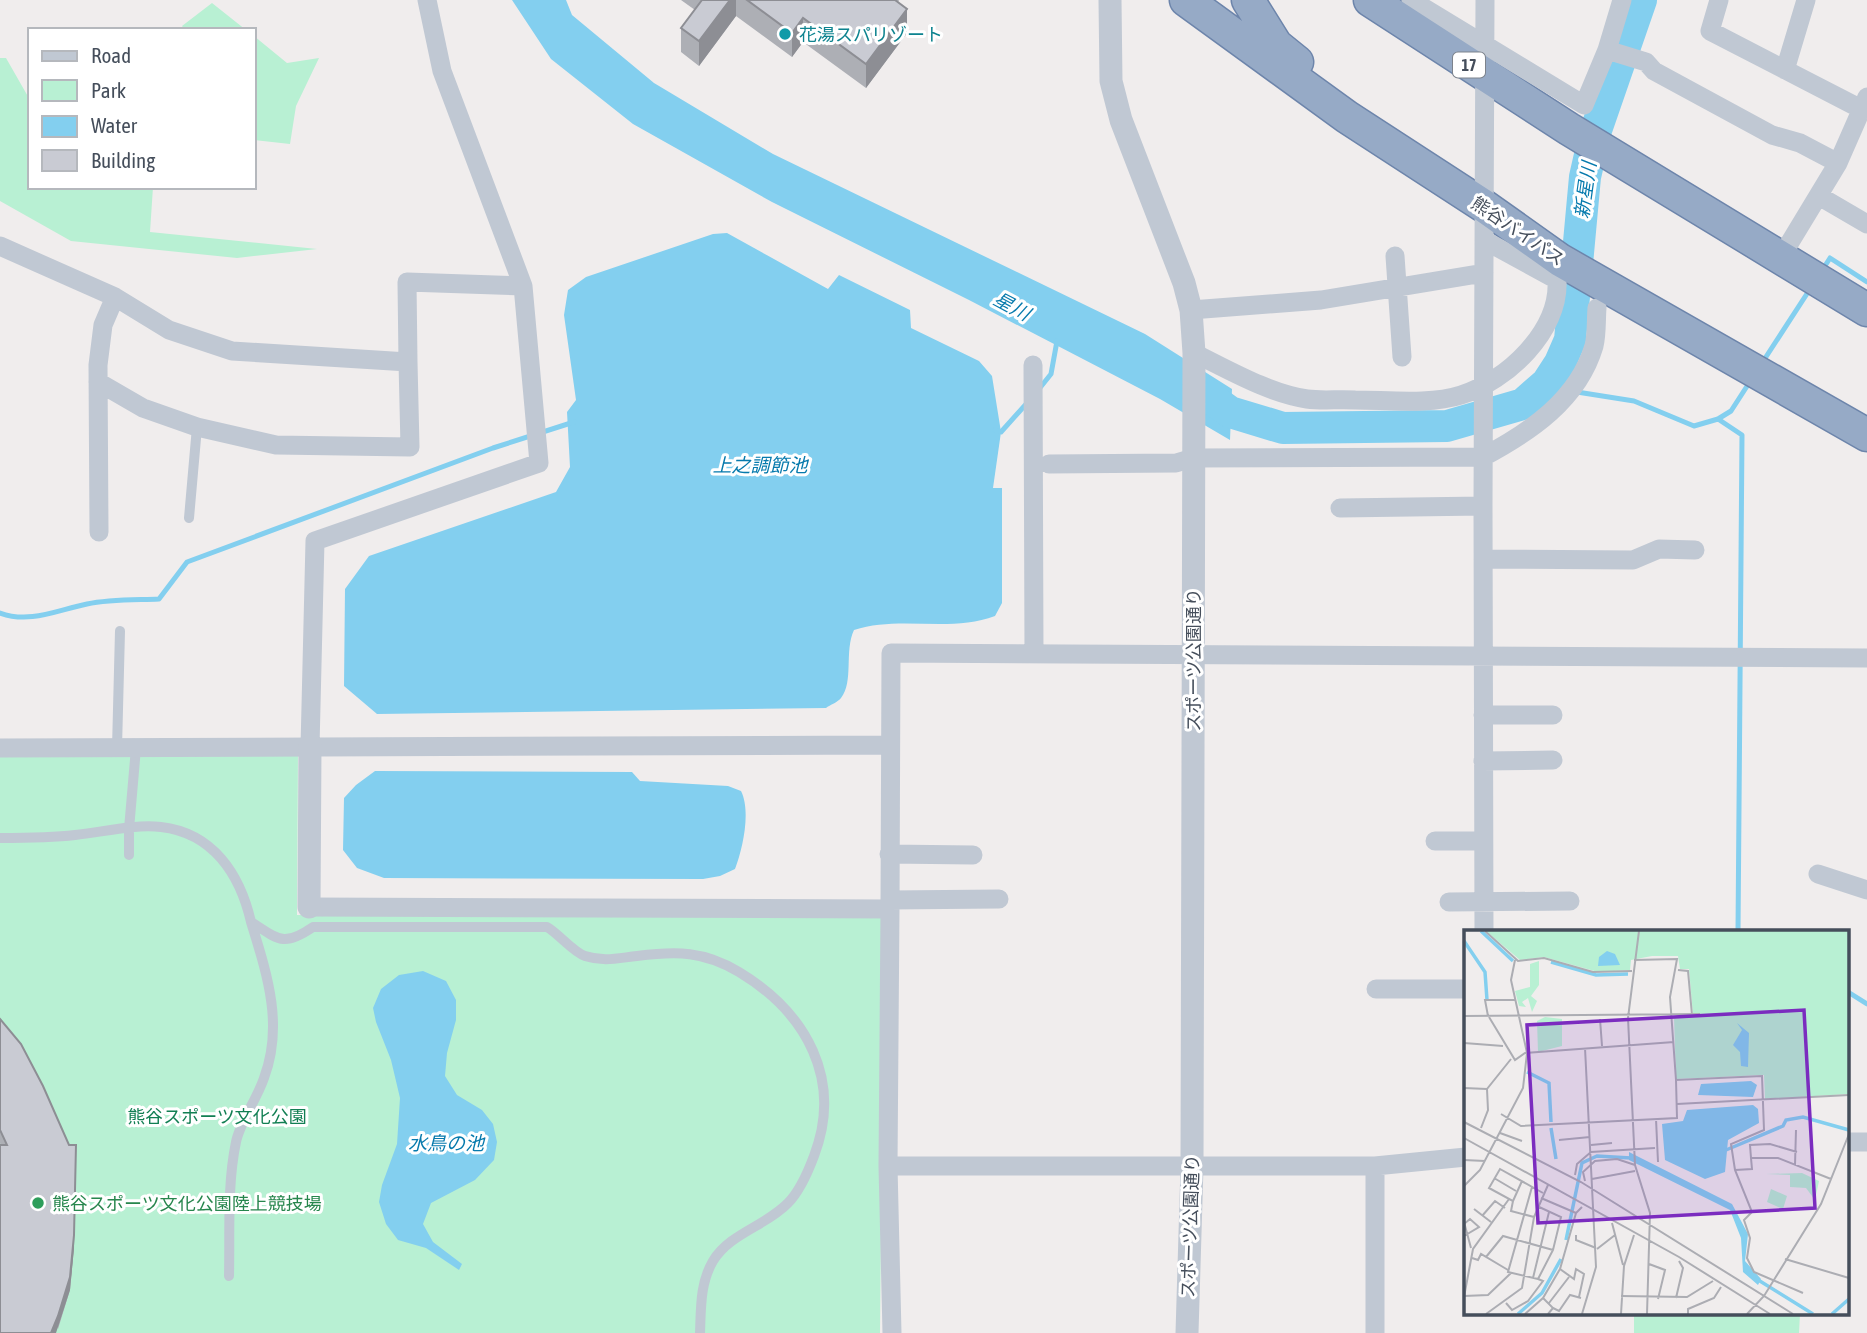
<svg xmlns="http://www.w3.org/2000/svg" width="1867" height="1333" font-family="'Asap Condensed','Noto Sans JP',sans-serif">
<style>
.green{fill:#b8f0d3}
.water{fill:#83cfef}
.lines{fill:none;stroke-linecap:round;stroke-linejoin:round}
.stream{stroke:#83cfef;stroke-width:5}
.river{stroke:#83cfef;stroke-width:32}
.trunk-casing{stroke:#6d85ab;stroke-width:35}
.service{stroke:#c0c8d3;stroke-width:10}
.minor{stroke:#c0c8d3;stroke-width:19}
.tertiary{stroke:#c0c8d3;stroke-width:23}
.trunk{stroke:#96aac6;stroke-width:32}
.wall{fill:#adafb5}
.shaded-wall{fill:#8d8e94}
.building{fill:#c9cbd3;stroke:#8d8e94;stroke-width:2}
.culture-dot{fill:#0f9aa8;stroke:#fff;stroke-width:2.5}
.leisure-dot{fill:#2e9e5b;stroke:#fff;stroke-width:2.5}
.labels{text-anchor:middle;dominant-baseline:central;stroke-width:6;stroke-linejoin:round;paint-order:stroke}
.shield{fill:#fff;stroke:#7d838c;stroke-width:2}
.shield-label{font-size:16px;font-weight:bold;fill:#454e5b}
.culture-label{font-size:18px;fill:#0d838f;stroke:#fff;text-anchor:start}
.street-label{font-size:18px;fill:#454e5b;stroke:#fff}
.park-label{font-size:18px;fill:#127f53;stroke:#fff}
.leisure-label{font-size:18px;fill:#27864d;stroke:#fff;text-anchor:start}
.water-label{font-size:19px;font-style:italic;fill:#067aad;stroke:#fff}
.inset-river{fill:none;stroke:#83cfef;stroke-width:3.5}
.inset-road{fill:none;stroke:#acadb3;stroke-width:2}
.view{fill:#7b2cbf;fill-opacity:0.15;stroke:#7b2cbf;stroke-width:3.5}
.inset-edge{fill:none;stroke:#454e5b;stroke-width:3.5}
</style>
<rect width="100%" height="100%" fill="#f0eded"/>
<path class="green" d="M212 3 246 30H185L182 26Z
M254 36 287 63 319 58 296 106 290 144 254 140Z
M0 58H6L30 100V187H153L150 232 317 249 237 258 71 241 0 201Z
M298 753 297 915 884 916 880 1333H0V754Z
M1634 1314H1800L1799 1333H1634Z"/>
<path class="water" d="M512 0H566L572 15 654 83 773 154 1145 334 1232 389 1230 440 1160 399 969 300 772 202 633 124 551 59Z
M727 233 828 289 839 275 910 310 911 328 979 361 992 376 1001 432 993 488H1002V603L995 616C950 633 899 615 854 630 844 651 854 682 841 698 838 702 830 705 826 708L377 714 344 686 345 589 369 556 556 492 570 467 567 412 576 400 564 315 568 290 586 277 713 234Z
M375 771 632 772 640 781 728 786 741 791C751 811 743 848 735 869L720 876 703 879 384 878 357 868 343 850 344 798 356 785Z
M423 971 446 981 456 1000V1020L447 1053 445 1076 457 1095 482 1110 493 1124 497 1142 494 1160 475 1180 431 1203 423 1224 433 1242 462 1264 459 1270 426 1248 398 1240 386 1224 379 1202 382 1185 397 1144 400 1098 391 1060 376 1022 373 1008 381 989 399 975Z"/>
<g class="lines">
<path class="stream" d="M1823 269 1830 258 1867 282
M1762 363 1812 286
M1547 383 1567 389
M1039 389 1051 374 1057 341
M1577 392 1634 401 1694 426 1718 419 1731 411 1751 380
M1718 419 1742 435 1738 932
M995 430 1001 432 1028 402
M0 613C30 624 57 610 87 604 110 599 136 600 159 599L187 562 493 448 574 422
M1848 992 1867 1004"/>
<path class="river" d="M1198 389 1230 412 1283 428 1447 426 1523 404 1547 383 1560 363 1570 340 1585 177 1595 133 1641 0"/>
<g class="trunk-casing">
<path id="trunk" d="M1186 0 1347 117 1484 206 1560 260 1867 435
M1248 0 1276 45 1297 62
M1370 0 1569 129 1867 310"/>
</g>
<path class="service" d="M189 518 197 427
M117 748 120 631
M0 838C25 838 50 838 75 835 103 832 134 824 161 827 213 833 240 874 251 922 279 940 284 947 313 927H547C559 934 573 952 585 956 604 962 618 958 637 956 677 951 704 951 739 972 807 1013 843 1080 814 1156 808 1172 800 1191 788 1203 766 1226 730 1233 713 1261 700 1283 701 1308 700 1333
M129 855V829L136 748
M229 1276C230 1232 227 1185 236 1142 240 1122 257 1099 264 1078 284 1025 267 974 251 922"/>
<path class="minor" d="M1411 0 1584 105 1607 50 1622 0
M1719 0 1710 31 1863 110
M1607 50 1646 62 1654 71 1772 135 1800 143 1838 163
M1785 70 1806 0
M1819 196 1867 224
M0 246 115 297 169 330 232 351 408 362 407 282 523 286
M1395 256 1402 357
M1781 257 1838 163 1867 97
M1191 310 1321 300 1484 273
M1194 353C1229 370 1268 393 1307 399 1322 401 1339 399 1355 400 1388 400 1430 405 1461 395 1507 381 1560 331 1557 280L1484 240
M1033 365 1034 654
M98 382 143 408 197 427 276 445 410 447 408 362
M1049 464 1176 463 1193 458 1483 457C1530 432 1578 400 1594 346 1597 334 1596 320 1597 308
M1340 508 1483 506
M99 532 98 365 103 325 115 297
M1483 559 1633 560 1659 549 1695 550
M1483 715H1553
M310 747 315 541 539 463 523 286 442 71 427 0
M0 748 889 745
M1483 761 1553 760
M1435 841H1483
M889 854 973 855
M1818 874 1867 890
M890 900 999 899
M1449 902 1570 901
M309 907 890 909 888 1166 892 1333
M890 909 891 653 1867 658
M1484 932 1483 506 1485 0
M1376 989H1466
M1848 1142H1867
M888 1166H1375L1466 1157
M1375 1166V1333"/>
<path class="tertiary" d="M1110 0 1111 81 1121 120 1184 283 1191 310 1194 353 1192 1167 1187 1333
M309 907 310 747"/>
<use href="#trunk" class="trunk"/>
</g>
<path class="wall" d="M681 0H899L898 2 907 33 866 88 803 42 792 57 736 16 699 66 681 52V28L695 10Z
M0 1019 74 1248 70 1290 58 1329 0 1143Z"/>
<path class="shaded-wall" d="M730 0H736V16L699 66V41Z
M907 9V33L866 88V64Z
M803 18V42L792 57V33Z
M76 1145 74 1248 70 1290 56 1333H51Z"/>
<path class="building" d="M702 0H730L699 41 681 28Z
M747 0H895L907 9 866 64 803 18 792 33Z
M0 1019 21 1044 43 1086 69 1145H76L74 1235 70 1277 58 1316 51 1333H0V1145H7L0 1130Z"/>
<circle class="culture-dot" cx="785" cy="34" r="7"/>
<circle class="leisure-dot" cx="38" cy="1203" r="7"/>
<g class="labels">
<rect class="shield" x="1453" y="52.5" width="32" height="25" rx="5"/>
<g class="shield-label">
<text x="1469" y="65">17</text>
</g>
<g class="culture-label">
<text x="799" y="34">花湯スパリゾート</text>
</g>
<g class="street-label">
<text transform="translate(1518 231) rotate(34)">熊谷バイパス</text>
<text transform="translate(1193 660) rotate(-90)">スポーツ公園通り</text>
<text transform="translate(1190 1226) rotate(-88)">スポーツ公園通り</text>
</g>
<g class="park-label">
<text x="217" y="1116">熊谷スポーツ文化公園</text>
</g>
<g class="leisure-label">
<text x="52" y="1203">熊谷スポーツ文化公園陸上競技場</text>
</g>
<g class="water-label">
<text transform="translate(1585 190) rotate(-82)">新星川</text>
<text transform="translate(1012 306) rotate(28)">星川</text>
<text x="760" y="465">上之調節池</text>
<text x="446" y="1143">水鳥の池</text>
</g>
</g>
<g transform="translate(1464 930)">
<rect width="385" height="385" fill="#f0eded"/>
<path d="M22 1H385V164L301 169 300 145 212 149 210 87 229 85 225 39H216L214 26H188L167 30 166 40 134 42 80 27 56 30ZM75 31V55L67 66 73 71 68 82 64 68 58 72 62 77 55 76 51 61 66 57V34ZM81 87 98 89V116L74 122 73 91ZM338 243 355 251 351 270 342 258 326 257V245L302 244ZM307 259 323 266 319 279 303 272Z" fill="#b8f0d3"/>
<path d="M143 21 151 24 156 35 134 36 135 27ZM273 93 285 103 284 137 277 136 276 122 269 115 278 100ZM287 151 293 155 289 167 234 165 237 154ZM289 175 294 179 295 193 264 210 261 242 241 249 201 230 198 194 219 191 223 180ZM165 222 268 274 284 304 281 331 297 349 294 355 279 342 277 308 266 280 165 230Z" fill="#83cfef"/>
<path class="inset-river" d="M17 1 49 31M0 11 21 42 23 70M87 32 132 45 164 44M63 142 85 153 87 192M87 198 92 229M262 220 319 196 322 190 339 187 385 200M102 310 118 233 133 226 167 228M291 348 349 384M54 384 78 363 97 329M368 384 385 369"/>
<path class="inset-road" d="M21 1 54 31 80 28 129 42 168 41M175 1 164 88 171 235 186 283 183 384M170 30 213 29 206 67 212 150 298 146 300 200 267 214 271 240 288 282 280 290 286 308 283 328 290 342 339 363M214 40 224 41 228 85M0 86 236 84M24 86 21 70H51M25 87 51 130 61 123 210 112M136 89 138 116M0 113 39 116M0 158 23 159M213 174 385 165M37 184 57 196 213 188 212 150M192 189 194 232M0 192 117 252 329 384M17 198 24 180 23 159 47 129M36 203 58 211M0 208 215 327 306 384M95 210 126 207M127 215 148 213M287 228 286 215 306 214 333 222M0 230 21 231M331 235 332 200M271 240 288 239 287 228H314L367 249M111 245 113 234 127 222 191 218M30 248 52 261M128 249 171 241M121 251 119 242 131 231 153 229 171 235M0 256 16 240 59 158 63 123 47 50 51 30M68 257 44 342 74 349M77 268 112 283M49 271 58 251M73 276 97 287 89 320 74 349M10 279 27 292M18 286 31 271 41 278M70 287 47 281 49 271 25 258 36 239 79 263M0 292 7 318M148 293 159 335M0 294 6 289 15 297 0 306M112 305V310L132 318M133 319 151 305M22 327 39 306 89 320M8 328 14 330 17 324 44 340M321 329 385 348M185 334 201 340 194 369M96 339 110 349 112 339 120 344 115 367M69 348 85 282M0 366 24 365 47 343M157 366 223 367 249 351M0 367 9 319 45 269M79 368 89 378 84 384M212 368 219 338 215 331M42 373 48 380 64 371 79 351 74 349M85 373 105 347M89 378 95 381 106 365 117 368M22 384 58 358 70 287 84 255M61 384 79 368 96 339 112 283 118 277M118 384 132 337 121 118M157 384 160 336 170 305M224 384V379L250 368 257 357M283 384 300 366 357 274 385 204"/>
<path class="view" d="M340 80 351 278 74 293 63 95Z"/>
<rect width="385" height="385" class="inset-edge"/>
</g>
<rect x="28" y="28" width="228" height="161" fill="#ffffff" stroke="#b5b8bd" stroke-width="2"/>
<rect x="42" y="51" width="35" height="10" fill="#c0c8d3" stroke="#b5b8bd" stroke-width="2"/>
<text x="91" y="63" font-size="21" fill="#454e5b">Road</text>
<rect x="42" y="80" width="35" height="21" fill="#b8f0d3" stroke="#b5b8bd" stroke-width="2"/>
<text x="91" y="98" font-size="21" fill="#454e5b">Park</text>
<rect x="42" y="116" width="35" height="21" fill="#83cfef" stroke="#b5b8bd" stroke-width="2"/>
<text x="91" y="133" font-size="21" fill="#454e5b">Water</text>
<rect x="42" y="150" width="35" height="21" fill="#c9cbd3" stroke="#b5b8bd" stroke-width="2"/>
<text x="91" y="168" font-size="21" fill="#454e5b">Building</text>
</svg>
